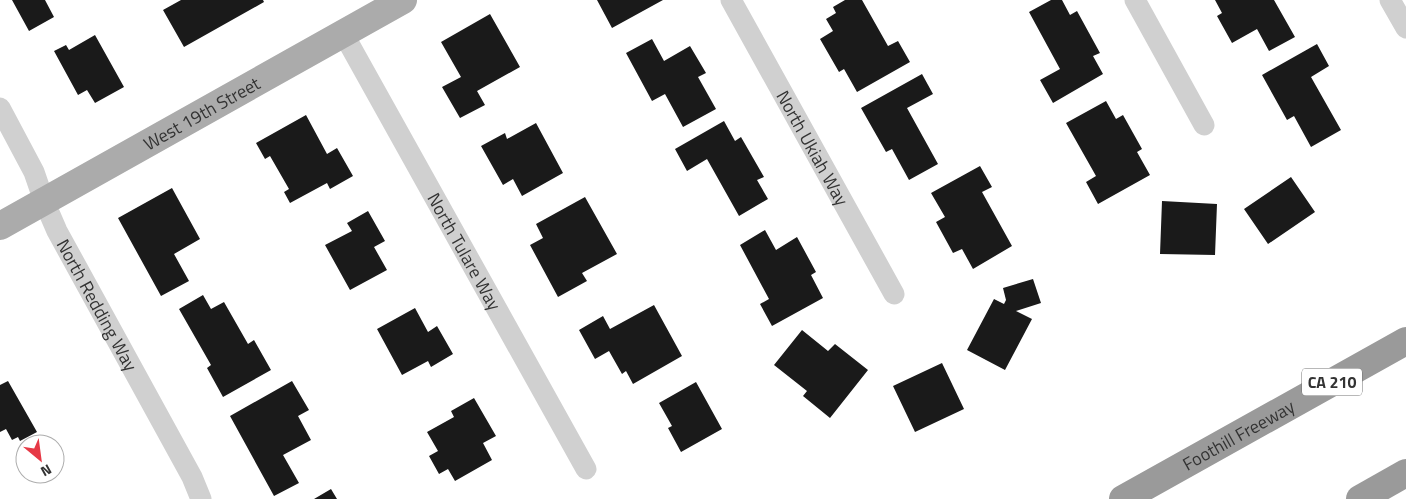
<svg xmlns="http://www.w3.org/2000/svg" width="1406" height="499" font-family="'Titillium Web',sans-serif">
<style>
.building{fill:#1a1a1a}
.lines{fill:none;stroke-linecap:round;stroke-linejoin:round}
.minor{stroke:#d0d0d0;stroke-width:21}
.major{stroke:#ababab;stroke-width:28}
.highway{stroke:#9a9a9a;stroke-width:28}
.labels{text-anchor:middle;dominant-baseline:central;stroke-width:5;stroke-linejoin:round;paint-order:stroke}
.shield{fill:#fff;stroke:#707070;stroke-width:1}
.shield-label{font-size:16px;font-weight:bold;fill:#333}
.street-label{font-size:18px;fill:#333;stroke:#fff}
</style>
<rect width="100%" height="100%" fill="#fff"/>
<path class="building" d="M12 0H45L54 17 29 31Z
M181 0H263L264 2 184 47 163 10Z
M597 0H663L612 28Z
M845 0H862L888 46 898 41 910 62 857 92 844 69 839 72 820 39 833 31 826 19 836 13 833 7Z
M1051 0H1062L1070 15 1077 11 1100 53 1093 56 1103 74 1053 103 1040 80 1060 69 1029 12Z
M1215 0H1274L1295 37 1269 51 1257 29 1232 43 1217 16 1222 13Z
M490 14 520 67 477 91 485 105 460 118 442 87 461 77 441 42Z
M95 35 124 87 95 103 87 90 78 95 54 51 66 45 69 50Z
M652 39 664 61 690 46 706 73 698 77 716 109 683 127 665 94 652 101 626 53Z
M1317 44 1329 66 1311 77 1341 130 1311 147 1294 116 1287 120 1262 75Z
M922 74 933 94 907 108 938 164 909 180 892 149 886 152 861 108Z
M1106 101 1116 119 1123 115 1142 149 1137 152 1150 175 1098 204 1086 182 1096 176 1066 123Z
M306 115 327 154 337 148 353 176 330 189 327 183 290 203 284 192 289 189 270 156 265 159 256 143Z
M724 121 735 141 741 137 764 177 757 180 768 199 739 216 707 159 687 171 675 149Z
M536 123 563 173 522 196 513 179 503 185 481 146 505 133 507 139Z
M980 166 992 187 982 192 1012 246 973 269 962 249 953 253 936 222 945 217 931 193Z
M1291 177 1315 212 1268 244 1244 209Z
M172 188 200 239 174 254 189 281 161 296 118 218Z
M585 197 617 254 582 273 587 281 558 297 530 245 543 238 536 224Z
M1162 201 1217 204 1215 255 1160 254Z
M368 211 385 241 374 247 387 270 350 290 325 245 352 231 347 223Z
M765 230 776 250 797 237 816 272 811 275 823 298 772 326 760 304 769 299 740 245Z
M1033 279 1041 303 1016 311 1032 319 1005 370 967 350 994 299 1004 304 1006 300 1003 288Z
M203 295 211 309 224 302 248 344 254 340 271 370 223 397 207 368 211 365 179 309Z
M654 305 682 356 633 384 626 371 622 374 609 351 595 359 579 330 603 316 610 329Z
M415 308 428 332 437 326 453 354 431 367 428 361 402 375 377 329Z
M802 330 828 351 835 344 868 370 830 418 803 396 807 391 774 365Z
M942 363 964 409 915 432 893 386Z
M8 381 37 432 20 441 18 437 12 440 6 429 0 432V385Z
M292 381 309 410 298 416 311 440 283 455 299 483 274 496 230 416Z
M696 382 722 429 681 452 668 428 672 426 659 403Z
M474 398 496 436 483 443 492 460 455 481 448 469 439 474 429 456 438 451 427 432 454 417 451 411Z
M331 489 337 499H314Z"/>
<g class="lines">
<g class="minor">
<path id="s1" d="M731 0 894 294"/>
<path d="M1135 0 1204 125"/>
<path d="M1390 0 1406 28"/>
<path id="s2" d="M343 33 586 469"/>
<path id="s3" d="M0 108 34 172 44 201 57 231 192 477 201 499"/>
</g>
<path class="major" id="s4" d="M0 226 403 0"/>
<g class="highway">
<path id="s5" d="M1123 499 1406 341"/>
<path d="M1360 499 1406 473"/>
</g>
</g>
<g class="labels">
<rect class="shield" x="1302" y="368.5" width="60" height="27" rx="4"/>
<g class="shield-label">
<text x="1332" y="382">CA 210</text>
</g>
<g class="street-label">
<text stroke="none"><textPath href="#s4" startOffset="231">West 19th Street</textPath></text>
<text stroke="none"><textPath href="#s1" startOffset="169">North Ukiah Way</textPath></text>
<text stroke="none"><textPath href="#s2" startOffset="250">North Tulare Way</textPath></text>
<text stroke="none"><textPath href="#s3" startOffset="220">North Redding Way</textPath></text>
<text stroke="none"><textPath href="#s5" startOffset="132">Foothill Freeway</textPath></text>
</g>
</g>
<g transform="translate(40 459) rotate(151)"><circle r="24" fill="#ffffff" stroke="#adadad"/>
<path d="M0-4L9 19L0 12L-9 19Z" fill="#e63946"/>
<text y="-8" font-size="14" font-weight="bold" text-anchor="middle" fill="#333333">N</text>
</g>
</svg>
